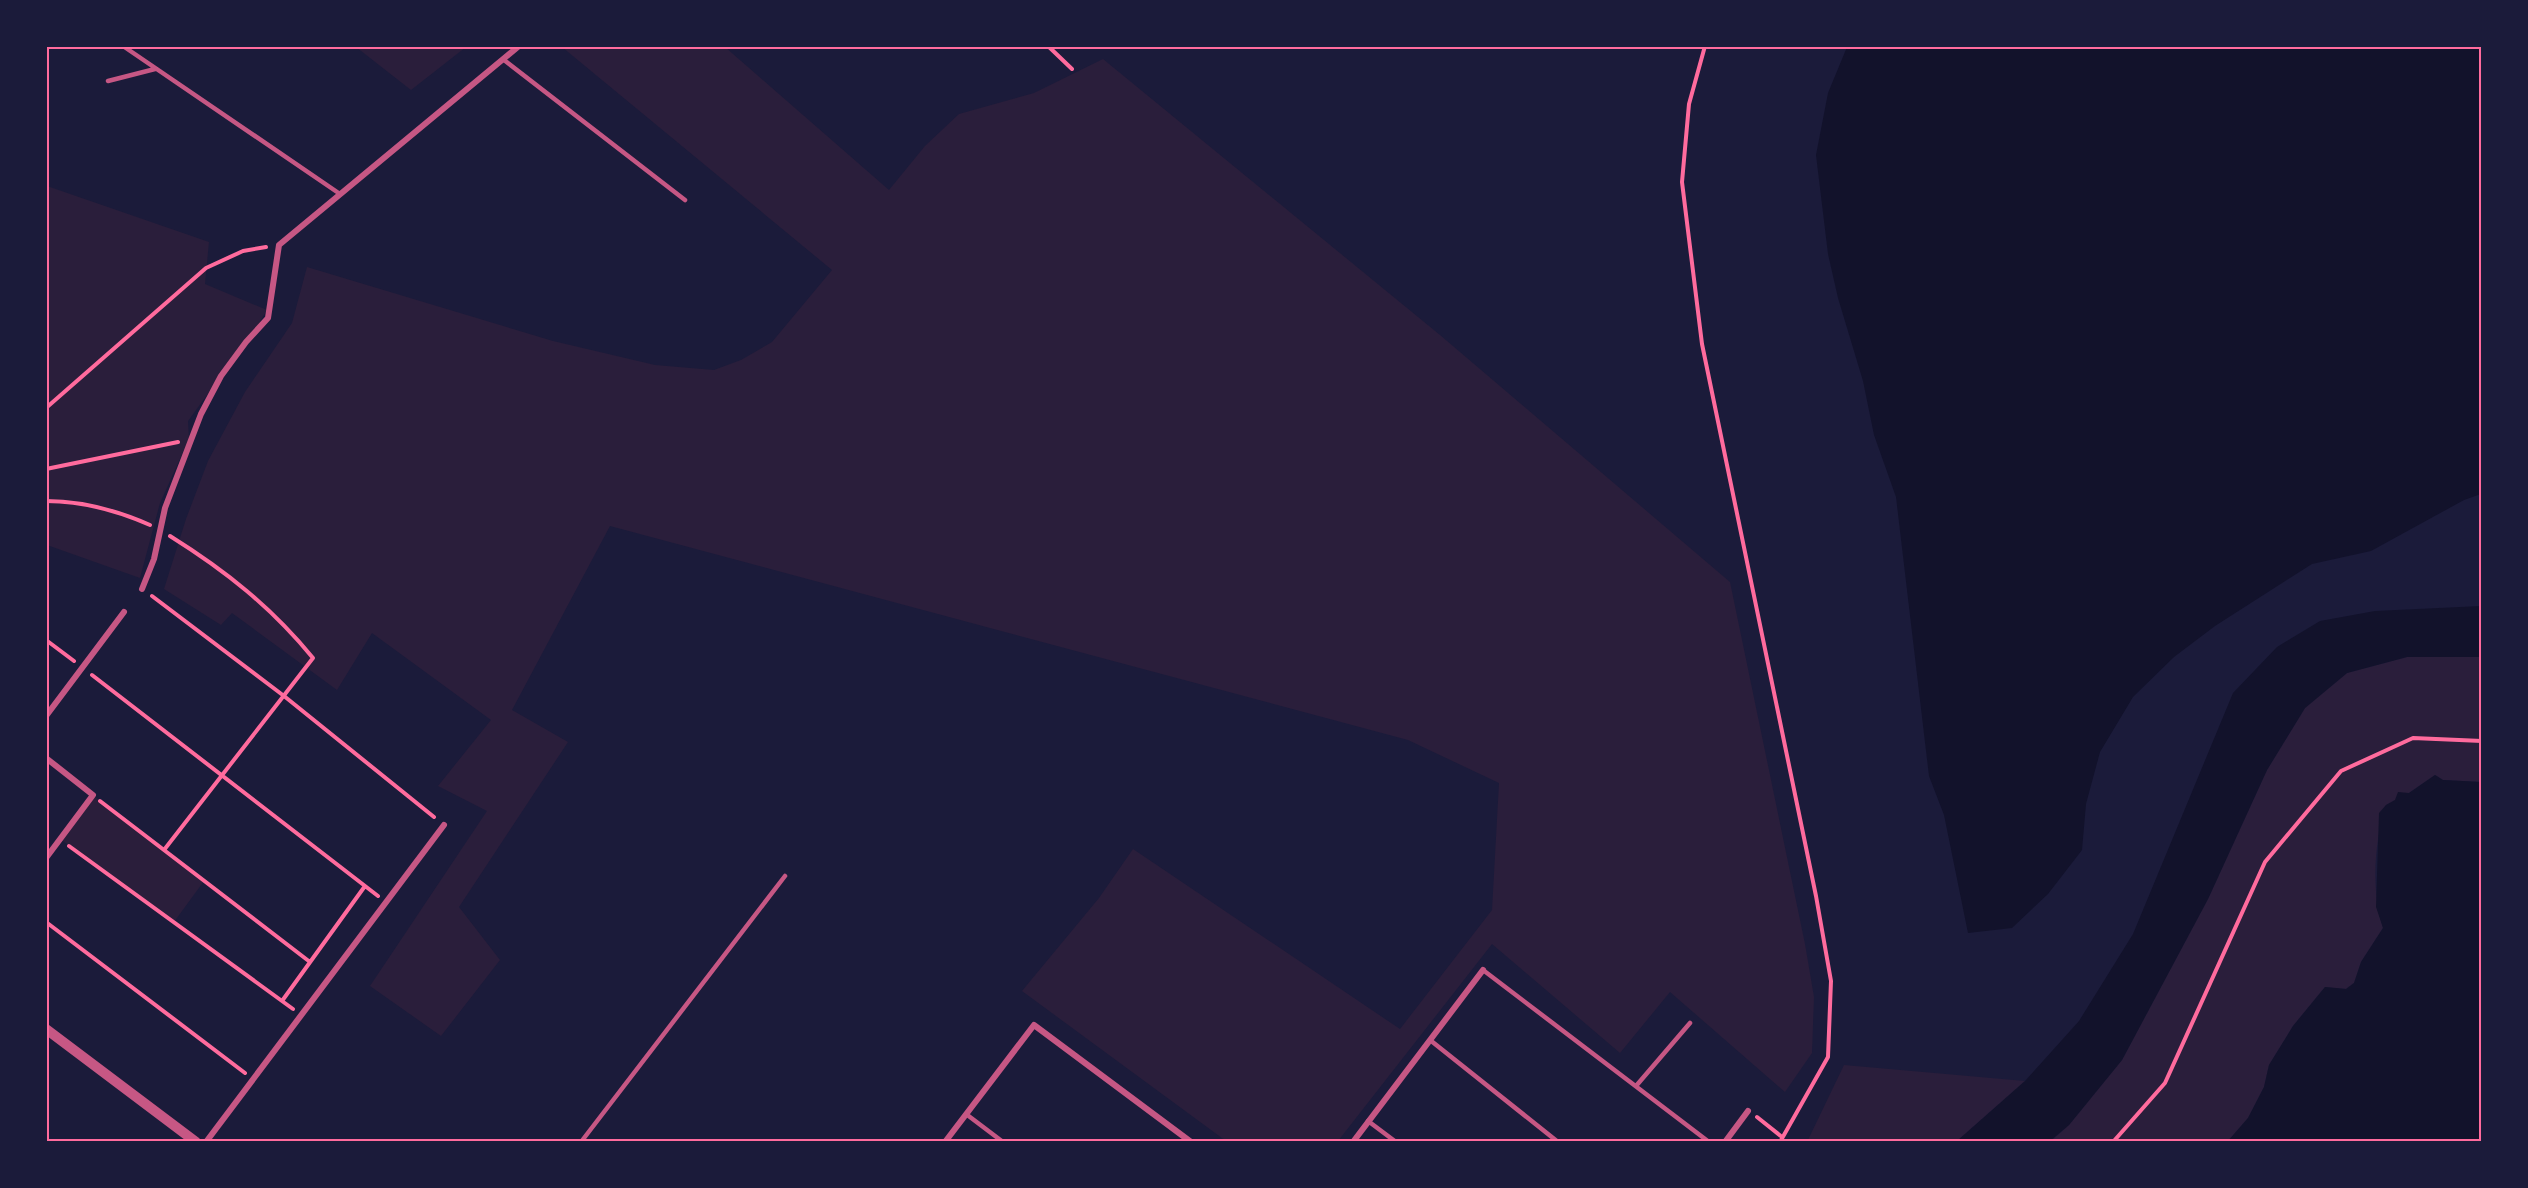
<svg xmlns="http://www.w3.org/2000/svg" width="2528" height="1188" font-family="Manrope,sans-serif">
<style>
.green{fill:#2a1e3b}
.water{fill:#12122b}
.lines{fill:none;stroke-linecap:round;stroke-linejoin:round}
.path{stroke:#ff6b9d;stroke-width:4}
.service{stroke:#c65784;stroke-width:4.5}
.minor{stroke:#c65784;stroke-width:6}
.tertiary{stroke:#c65784;stroke-width:10}
.neatline{fill:none;stroke:#ff6b9d;stroke-width:2}
</style>
<rect width="100%" height="100%" fill="#1b1b3a"/>
<path class="green" d="M356 47H466L411 90Z
M562 47H725L889 190 925 146 959 114 1034 93 1103 59 1440 335 1730 582 1805 944 1814 997 1812 1053 1785 1092 1670 992 1620 1053 1492 944 1338 1141H1226L1022 991 1099 898 1133 849 1400 1029 1492 910 1499 783 1408 740 610 526 512 710 568 742 459 907 500 960 441 1036 370 986 487 811 438 786 491 720 372 633 337 690 232 613 221 625 164 589 186 519 208 461 245 392 292 323 307 267 553 341 655 365 714 370 741 360 772 342 832 270Z
M47 186 209 242 205 284 267 310 258 325 188 421 189 439 160 503 140 578 47 545Z
M2407 657H2481V782L2443 780 2435 775 2409 793 2386 805C2374 843 2371 890 2383 928L2361 962 2354 983 2346 989 2325 987 2293 1026 2269 1065 2264 1087 2248 1118 2228 1141 2050 1142 2069 1125 2122 1060 2208 899 2267 770 2305 708 2347 673Z
M93 795 204 881 174 922 60 839Z
M1844 1065 2025 1081 1957 1141 1807 1142Z"/>
<path class="water" d="M1847 47H2481V494L2464 500 2371 551 2312 564 2215 626 2174 657 2133 697 2100 752 2086 804 2082 850 2048 894 2012 928 1968 933 1944 815 1929 776 1896 497 1874 435 1863 381 1838 298 1828 254 1816 155 1828 93Z
M2481 606V657H2407L2347 673 2305 708 2267 770 2208 899 2122 1060 2069 1125 2050 1141H1957L2025 1081 2079 1021 2133 934 2233 693 2277 647 2320 621 2375 611Z
M2435 775 2443 780 2481 782V1141H2228L2248 1118 2264 1087 2269 1065 2293 1026 2325 987 2346 989 2354 983 2361 962 2383 928 2376 907 2379 813 2386 805 2395 800 2398 792 2409 793Z"/>
<g class="lines">
<path class="path" d="M1048 46 1072 69
M1705 46 1689 104 1682 182 1702 344 1816 896 1831 981 1828 1057 1780 1142
M46 408 206 268 243 251 266 247
M46 469 178 442
M46 501C83 501 116 510 150 525
M152 596 284 696 434 817
M46 640 74 661
M92 675 378 896
M100 801 310 962
M69 846 293 1009
M164 850 313 658C271 607 226 571 170 536
M46 922 245 1073
M282 1001 365 886
M1757 1117 1782 1137
M2113 1142 2165 1083 2265 862 2341 771 2413 738 2482 741"/>
<path class="service" d="M123 46 340 194
M504 60 685 200
M108 81 155 69
M1483 970 1709 1142
M1430 1040 1558 1142
M1636 1086 1690 1023
M966 1114 1003 1142
M1368 1121 1396 1142
M581 1142 785 876"/>
<path class="minor" d="M142 589 154 559 165 508 201 414 221 376 246 342 268 318 279 245 519 46
M46 716 124 612
M46 758 93 795 46 858
M206 1142 444 825
M945 1142 1034 1025 1191 1142
M1353 1142 1483 970
M1725 1142 1748 1111"/>
<path class="tertiary" d="M46 1029 196 1142"/>
</g>
<rect width="2528" height="1188" fill="none" stroke="#1b1b3a" stroke-width="96"/>
<rect x="48" y="48" width="2432" height="1092" class="neatline"/>
</svg>
